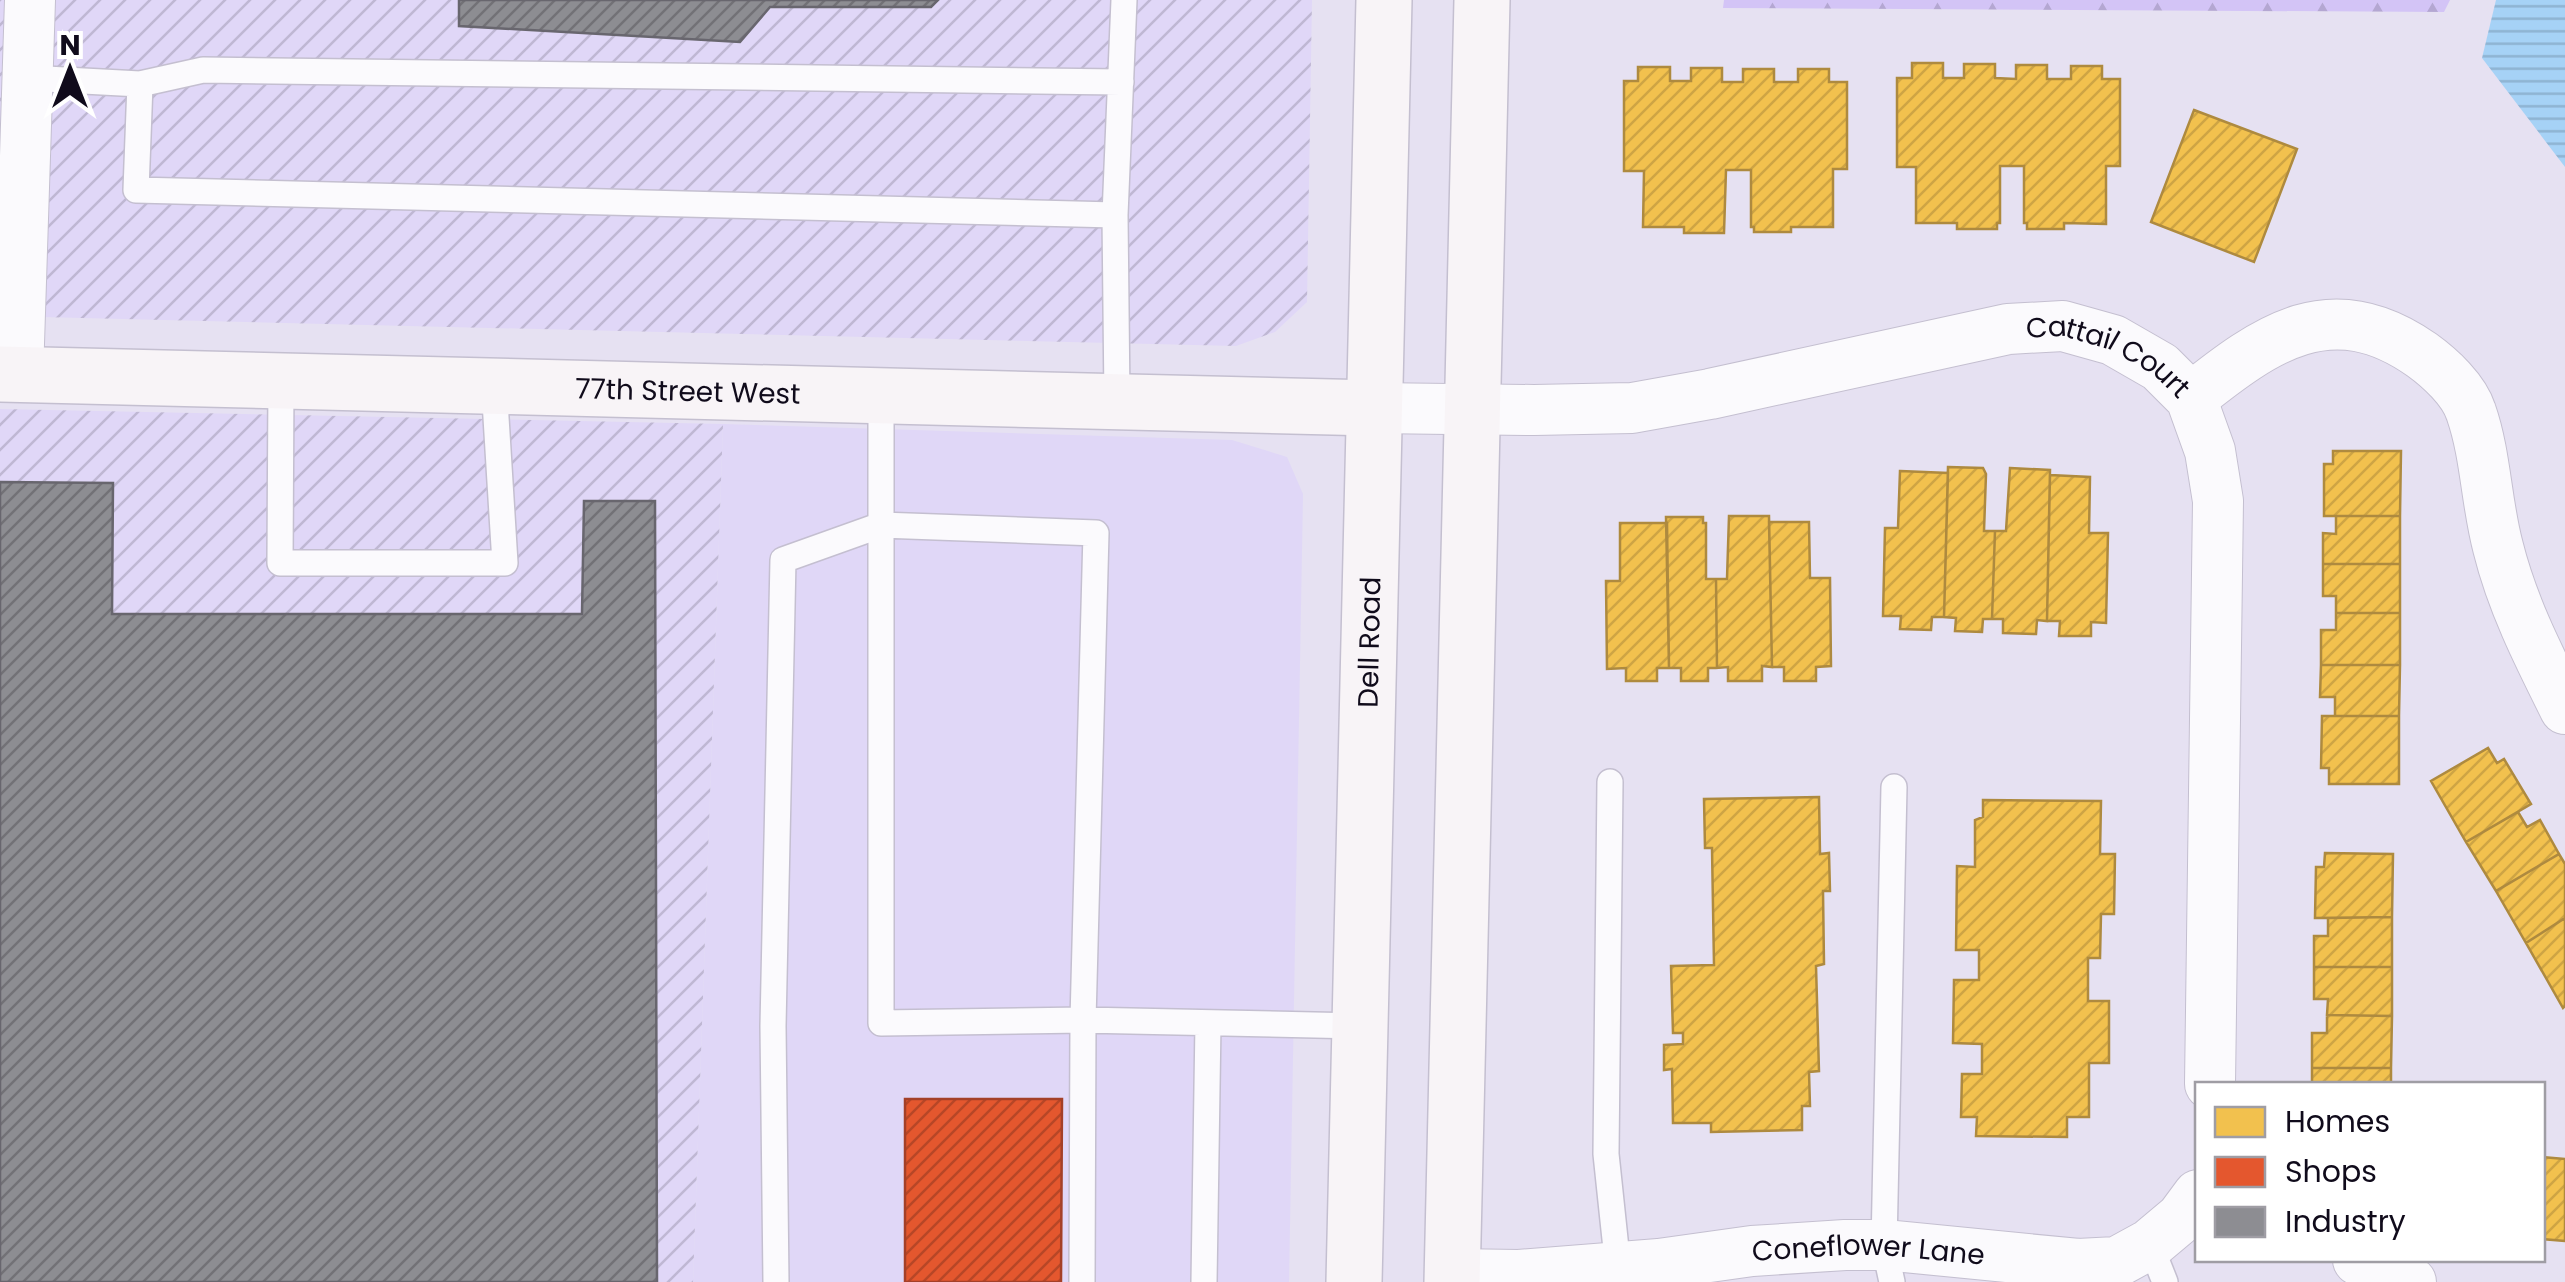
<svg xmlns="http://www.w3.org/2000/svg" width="2565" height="1282" font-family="Poppins,sans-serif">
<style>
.built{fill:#e0d7f7}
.industrial{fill:url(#industrial-furrows)}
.forest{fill:url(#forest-firs)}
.water{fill:url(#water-rules)}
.homes{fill:url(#homes-hatch);stroke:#ae8a3f;stroke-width:2.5}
.shops{fill:url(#shops-hatch);stroke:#a44028;stroke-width:2.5}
.industry{fill:url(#industry-hatch);stroke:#68666e;stroke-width:2.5}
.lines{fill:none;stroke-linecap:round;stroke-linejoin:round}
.lane-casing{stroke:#c4bfd0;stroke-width:28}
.street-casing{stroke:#c4bfd0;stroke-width:52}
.secondary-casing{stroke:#c4bfd0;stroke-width:58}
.lane{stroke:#fbfafd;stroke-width:25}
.street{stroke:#fbfafd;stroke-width:50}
.secondary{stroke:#f8f4f7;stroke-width:55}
.labels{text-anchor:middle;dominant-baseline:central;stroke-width:10;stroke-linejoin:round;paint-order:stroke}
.street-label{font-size:28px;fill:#100b1b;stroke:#fff}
</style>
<defs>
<pattern id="industrial-furrows" width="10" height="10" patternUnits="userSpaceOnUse" patternTransform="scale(2.5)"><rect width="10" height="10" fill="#e0d7f7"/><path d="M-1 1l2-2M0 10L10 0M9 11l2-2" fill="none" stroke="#bfb7d3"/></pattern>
<pattern id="forest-firs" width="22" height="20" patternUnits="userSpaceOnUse" patternTransform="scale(2.5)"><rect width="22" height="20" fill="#d3c4f6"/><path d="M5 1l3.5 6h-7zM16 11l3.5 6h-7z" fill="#b4a7d2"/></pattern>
<pattern id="water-rules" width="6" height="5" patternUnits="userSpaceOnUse" patternTransform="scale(2.5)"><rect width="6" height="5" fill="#a6d2f6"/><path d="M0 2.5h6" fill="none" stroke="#8eb3d2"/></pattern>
<pattern id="homes-hatch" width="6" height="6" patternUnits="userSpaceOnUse" patternTransform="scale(2.5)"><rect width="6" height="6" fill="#f2c14e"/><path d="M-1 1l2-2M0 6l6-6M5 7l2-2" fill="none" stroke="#cea444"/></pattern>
<pattern id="shops-hatch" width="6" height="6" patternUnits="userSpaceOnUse" patternTransform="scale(2.5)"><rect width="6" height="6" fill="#e4572e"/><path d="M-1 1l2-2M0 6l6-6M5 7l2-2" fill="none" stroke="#b74626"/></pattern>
<pattern id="industry-hatch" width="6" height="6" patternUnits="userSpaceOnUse" patternTransform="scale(2.5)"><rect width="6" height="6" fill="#8d8d92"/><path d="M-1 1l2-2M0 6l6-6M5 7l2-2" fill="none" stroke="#727176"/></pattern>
</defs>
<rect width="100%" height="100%" fill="#e6e1f2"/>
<path class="built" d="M723 424 1232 440 1287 457 1303 494 1289 1282H693Z"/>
<path class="industrial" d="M0 0H1312L1307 302 1275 332 1236 346 0 316Z
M0 409 723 424 693 1282H0Z"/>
<path class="forest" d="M1724 0H2450L2444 12 1723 8Z"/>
<path class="water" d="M2496 0H2565V167L2482 58Z"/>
<path class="homes" d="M1912 63H1943V78H1964V64H1995V78L2016 79V65H2047V79H2071V66H2102V79H2120V166H2106V224L2064 223V229H2027V223H2024V166H2000V223H1997V229H1957V223H1916V167H1897V78H1912Z
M1638 67H1670V81H1691V68H1722V82H1743V69H1774V82H1798V69H1829V82H1847V169H1833V227H1791V232H1754V227H1751V170H1726L1724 233H1684V227H1643L1644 171H1624V81H1638Z
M2194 110 2297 149 2254 262 2151 222Z
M2333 451H2401L2400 516H2324V464H2333Z
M1948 467 1983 468 1986 474 1984 531H1995L1992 619H1983L1982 632 1955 631 1956 618 1944 617Z
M2010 468 2050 470 2047 621 2037 620 2036 634 2003 633V619H1992L1995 531H2006Z
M1900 471 1948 473 1944 617H1932L1931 630 1900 629 1901 616H1883L1885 528H1898Z
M2050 475 2090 477 2089 533H2108L2106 623 2091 622V636H2059L2060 621H2047Z
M1729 516H1769L1772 667 1762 666V681H1728V667L1717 668 1716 579H1727Z
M2336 516H2400V564H2323V533L2336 534Z
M1666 517H1703V523H1706V579H1716L1717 668H1708V681H1681V668H1669Z
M1769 522H1809L1810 578H1830L1831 666 1816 667V681H1784V667H1772Z
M1620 523H1667L1669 668H1657V681H1626V668L1607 669 1606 581H1620Z
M2323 564H2400V613H2336V596H2323Z
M2336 613H2400V665H2321V630H2336Z
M2321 665H2400L2399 716H2335V697H2320Z
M2322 716H2399V784H2329V768H2321Z
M2488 748 2497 763 2504 759 2531 804 2466 842 2431 781Z
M1819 797 1820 854 1829 853 1830 891H1823L1824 964 1816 966 1819 1071 1809 1072 1810 1106H1802V1130L1711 1132V1123H1673L1672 1069 1664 1070V1045L1683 1044V1033H1673L1671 966 1714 965 1712 848H1705L1704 799Z
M1983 800 2101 801 2100 854H2115L2114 914H2101L2100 958H2088V1001H2109V1063H2089V1117H2067V1137L1976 1136 1977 1117H1961L1962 1074H1982V1044L1953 1043 1954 980H1979V950H1956L1957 866 1975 867V820L1983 817Z
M2518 812 2527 827 2540 820 2559 854 2496 891 2466 842Z
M2325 853 2393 854 2392 917 2315 918 2316 867H2324Z
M2559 854 2565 864V918L2526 943 2496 891Z
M2392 917V967H2314V936H2328V918Z
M2565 918V1006L2563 1008 2526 943Z
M2314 967H2392V1016L2327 1015 2328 999H2314Z
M2327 1015 2392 1016 2391 1068H2312V1033H2327Z
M2312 1068H2391V1084H2312Z
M2542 1157 2565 1159V1241L2542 1239Z"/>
<path class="shops" d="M905 1099H1062L1061 1282H905Z"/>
<path class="industry" d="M459 0H938L931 7H770L740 42 459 26Z
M0 482 113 483 112 614H582L584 501H655L657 1282H0Z"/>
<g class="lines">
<g class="lane-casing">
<path id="lane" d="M27 78 140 84 136 190 1115 215 1117 400
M140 84 203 70 1121 82
M1115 215 1124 0
M281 381 280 563H505L494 385
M1610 782 1606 1154 1619 1277
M2150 1244 2165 1282
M776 1282 773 1026 783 560 881 525 1096 533 1083 1020 881 1023V395
M1082 1282 1083 1020 1359 1026
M1204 1282 1208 1023
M1892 1282 1884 1245 1894 787"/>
</g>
<g class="street-casing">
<g id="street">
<path d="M18 375 30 0"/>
<path d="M2191 398C2266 338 2331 291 2422 355 2440 368 2464 390 2471 412 2486 455 2486 502 2498 547 2512 604 2539 657 2565 709"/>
<path id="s1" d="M1374 408 1534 410 1632 408 1710 394 2008 329 2063 326 2113 340 2160 367 2191 398 2210 451 2218 501 2210 1084"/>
<path d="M2358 1260 2411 1282"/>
<path id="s2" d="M1452 1274 1519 1275 1659 1264 1752 1251 1845 1245H1884L2078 1264 2117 1262 2150 1244 2181 1218 2198 1195"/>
</g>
</g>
<g class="secondary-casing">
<g id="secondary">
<path id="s3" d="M0 374 1374 408"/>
<path id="s4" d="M1354 1282 1384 0"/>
<path d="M1452 1282 1482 0"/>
</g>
</g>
<use href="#lane" class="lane"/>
<use href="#street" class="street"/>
<use href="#secondary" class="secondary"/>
</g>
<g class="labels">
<g class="street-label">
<text stroke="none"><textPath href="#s1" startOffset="750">Cattail Court</textPath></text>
<text stroke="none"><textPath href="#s3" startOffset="688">77th Street West</textPath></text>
<text stroke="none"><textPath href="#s4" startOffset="640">Dell Road</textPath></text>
<text stroke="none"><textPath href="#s2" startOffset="418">Coneflower Lane</textPath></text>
</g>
</g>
<rect x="2195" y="1082" width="350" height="180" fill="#ffffff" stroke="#9f9da4" stroke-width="2.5"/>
<rect x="2215" y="1107" width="50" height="30" fill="#f2c14e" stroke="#9f9da4" stroke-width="2.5"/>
<text x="2285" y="1132" font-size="30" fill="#100b1b">Homes</text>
<rect x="2215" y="1157" width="50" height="30" fill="#e4572e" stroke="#9f9da4" stroke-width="2.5"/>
<text x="2285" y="1182" font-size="30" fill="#100b1b">Shops</text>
<rect x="2215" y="1207" width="50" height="30" fill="#8d8d92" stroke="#9f9da4" stroke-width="2.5"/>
<text x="2285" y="1232" font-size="30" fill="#100b1b">Industry</text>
<g transform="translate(70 70)" stroke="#ffffff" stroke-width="8" paint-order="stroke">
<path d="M0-8L18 38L0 25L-18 38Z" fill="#100b1b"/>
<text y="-15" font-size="28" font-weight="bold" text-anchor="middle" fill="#100b1b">N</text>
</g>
</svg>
